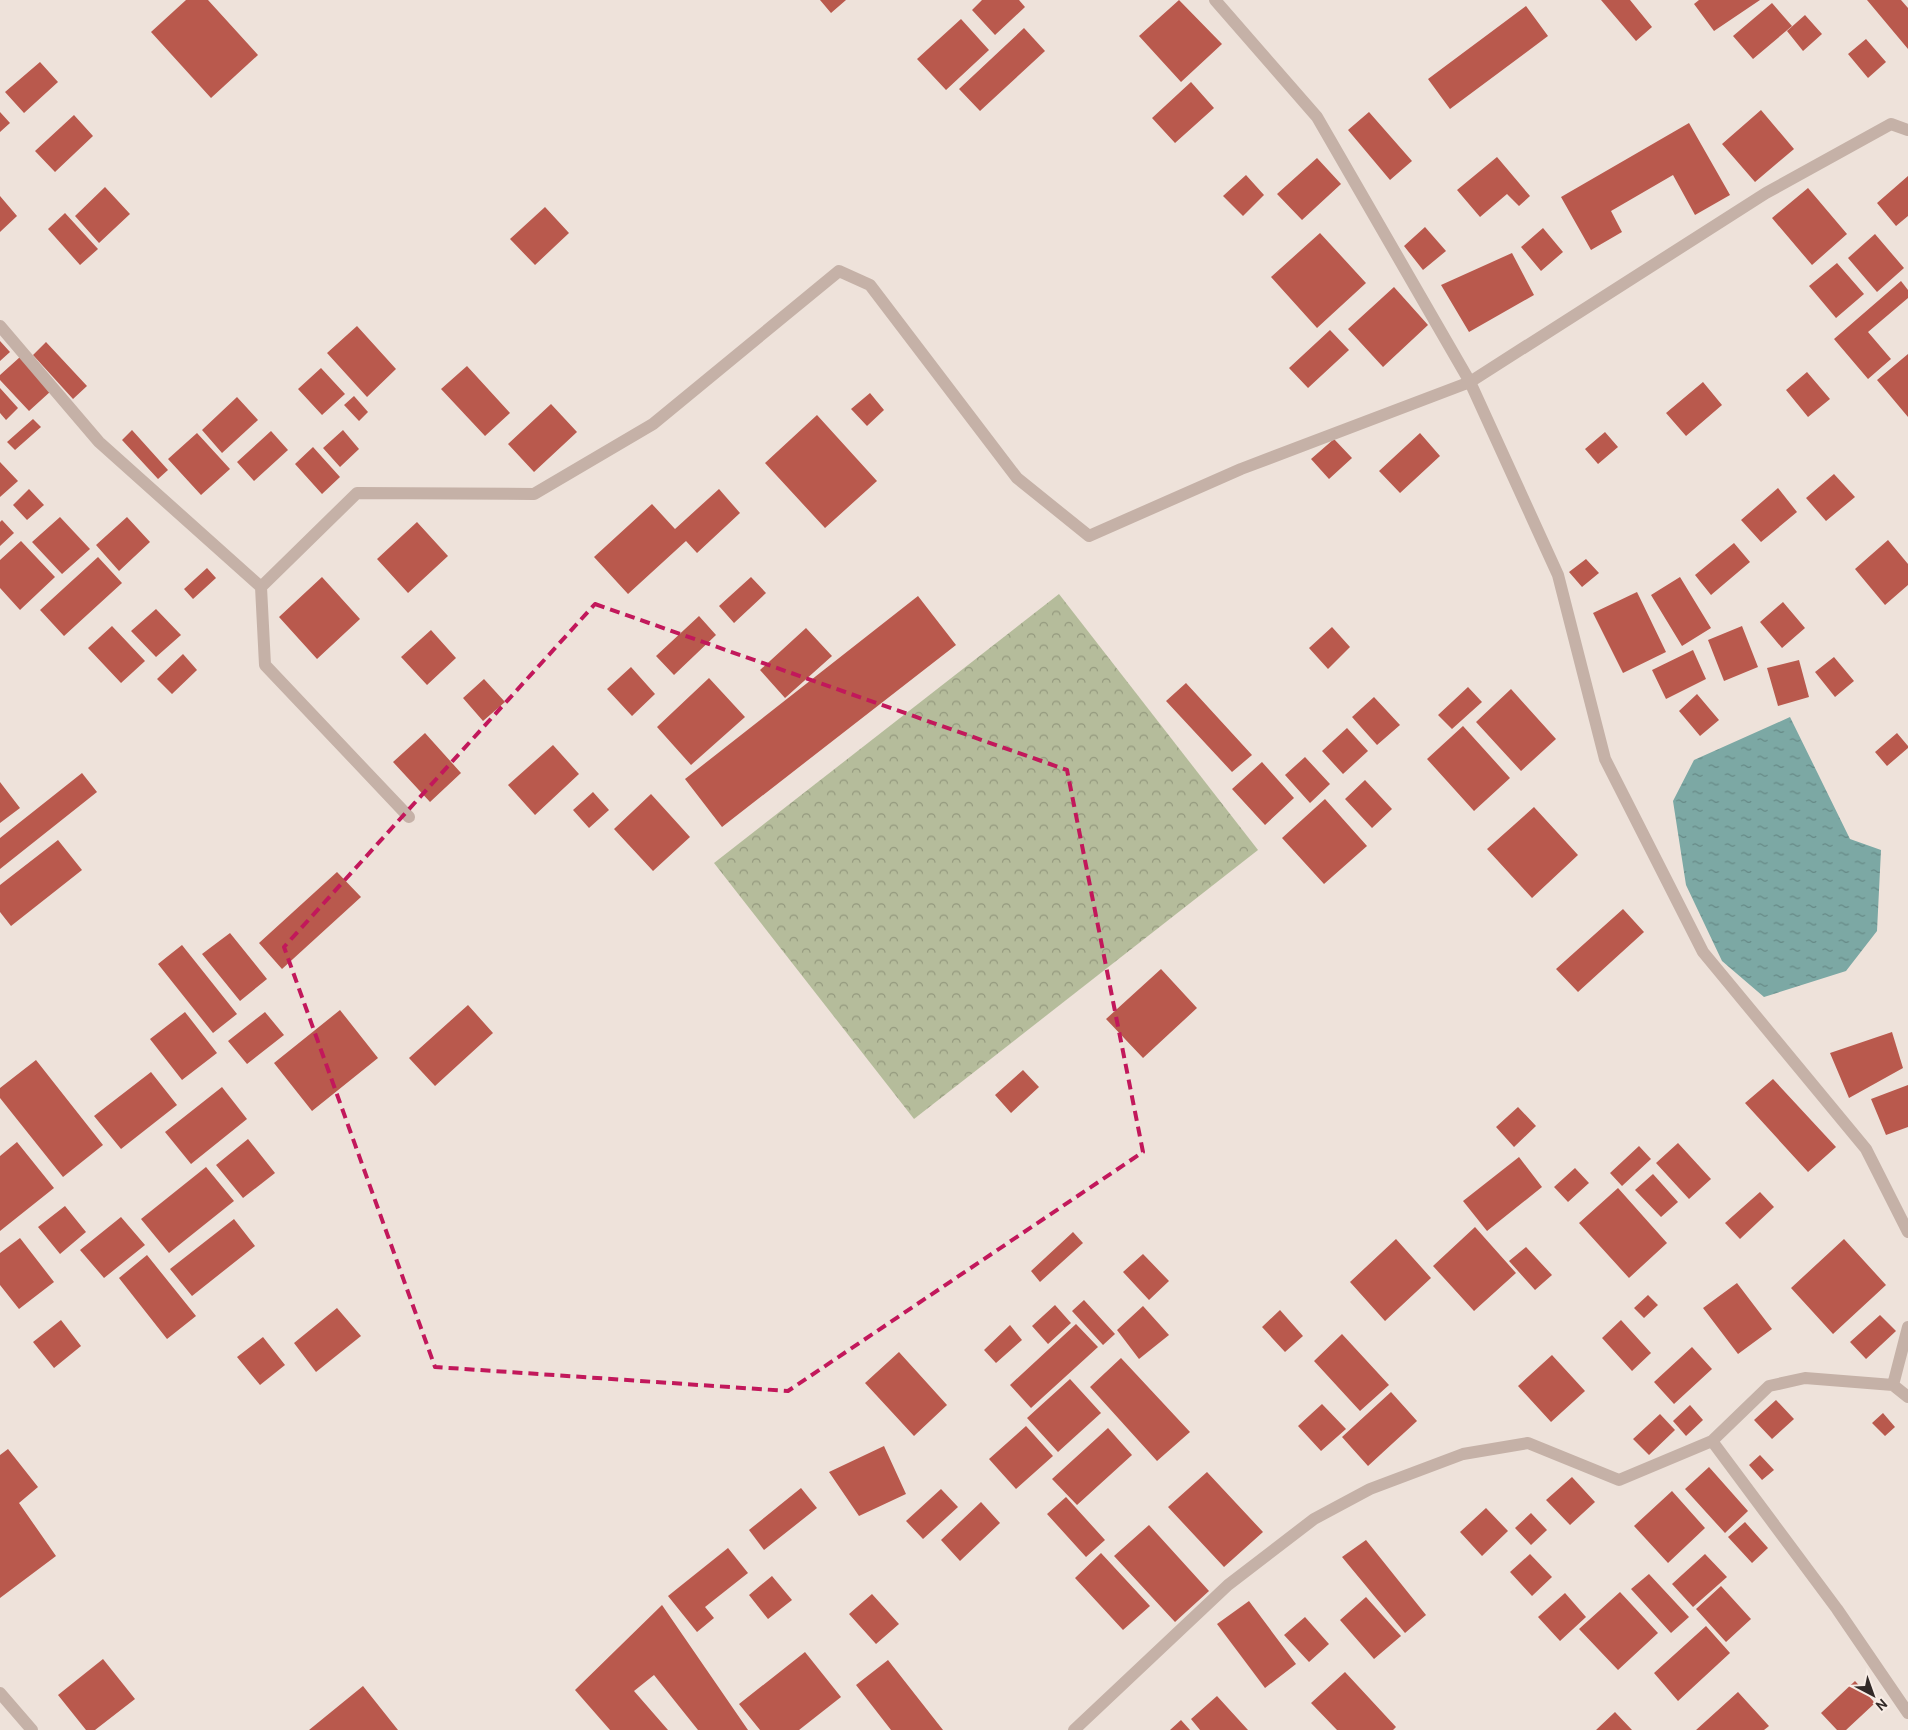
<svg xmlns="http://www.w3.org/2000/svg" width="1908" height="1730" font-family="Cabin,sans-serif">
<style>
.forest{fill:url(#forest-crowns)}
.water{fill:url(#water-ripples)}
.building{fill:#b9594d}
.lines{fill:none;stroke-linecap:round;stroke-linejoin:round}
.minor{stroke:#c5b1a7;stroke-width:12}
.marked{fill:none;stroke:#c2185b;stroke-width:4;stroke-dasharray:10 6;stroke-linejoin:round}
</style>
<defs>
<pattern id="forest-crowns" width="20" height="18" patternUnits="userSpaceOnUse" patternTransform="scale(1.25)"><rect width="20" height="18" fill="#b5bc9b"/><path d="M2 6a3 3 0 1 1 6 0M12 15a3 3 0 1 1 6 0" fill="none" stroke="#94997e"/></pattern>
<pattern id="water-ripples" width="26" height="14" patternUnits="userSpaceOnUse" patternTransform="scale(1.25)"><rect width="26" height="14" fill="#7ca8a4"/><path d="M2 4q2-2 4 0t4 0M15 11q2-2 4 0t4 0" fill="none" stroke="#668986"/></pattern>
</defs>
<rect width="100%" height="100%" fill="#eee2da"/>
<path class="forest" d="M1059 594 1258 850 914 1119 714 863Z"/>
<path class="water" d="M1790 717 1850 839 1881 850 1877 931 1846 971 1764 997 1722 961 1686 885 1673 801 1694 760Z"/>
<path class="building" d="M186 0H208L258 55 211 98 151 32Z
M820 0H846L831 13Z
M982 0H1019L1025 7 995 35 972 10Z
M1179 0 1222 44 1181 82 1139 36Z
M1601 0H1630L1652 27 1636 41Z
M1699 0H1760L1714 31 1694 4Z
M1867 0H1901L1908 8V49Z
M1772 3 1792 26 1753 59 1733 36Z
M1526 6 1548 36 1450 109 1428 79Z
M1805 15 1822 34 1803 51 1787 31Z
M961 19 989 50 946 90 917 59Z
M1024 28 1045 51 980 111 959 89Z
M1866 39 1886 62 1868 78 1848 54Z
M40 62 58 82 24 113 5 92Z
M1191 82 1214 108 1175 143 1152 118Z
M1761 110 1794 149 1755 182 1722 144Z
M0 112 10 123 0 132Z
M1369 112 1412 161 1390 180 1348 130Z
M74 115 93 136 55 172 35 151Z
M1689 123 1730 195 1695 215 1673 175 1611 211 1622 232 1591 250 1561 197Z
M1497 157 1530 196 1519 206 1507 194 1480 217 1457 190Z
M1317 158 1341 184 1302 220 1277 194Z
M1246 175 1264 195 1243 216 1223 196Z
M1908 176V216L1896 226 1877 203Z
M105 187 130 214 99 243 75 216Z
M1808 188 1847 234 1812 265 1772 218Z
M0 196 17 216 0 232Z
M545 207 569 233 535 265 510 239Z
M65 213 98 249 80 265 48 229Z
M1425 227 1446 251 1423 270 1404 246Z
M1543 228 1563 252 1541 271 1521 247Z
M1320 233 1366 283 1317 328 1271 277Z
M1875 234 1904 268 1877 292 1848 258Z
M1512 253 1534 295 1469 332 1441 285Z
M1837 263 1864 294 1836 318 1809 286Z
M1901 281 1908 290V298L1868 332 1891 359 1868 379 1834 339Z
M1394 287 1428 325 1383 367 1348 329Z
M357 326 396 369 367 397 327 353Z
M1330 330 1349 350 1308 388 1289 368Z
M0 341 10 352 0 361Z
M46 342 87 386 73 399 33 355Z
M1908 354V417L1877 380Z
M20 357 51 391 29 411 0 380V375Z
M467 366 510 413 485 436 441 389Z
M321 368 345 394 322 415 298 389Z
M1807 372 1830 399 1808 417 1786 390Z
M1703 382 1722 405 1686 436 1666 413Z
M0 388 18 408 6 420 0 413Z
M870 393 884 410 867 426 851 409Z
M354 396 368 412 359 421 344 405Z
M237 397 258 420 222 453 202 430Z
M551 404 577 432 534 472 508 444Z
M817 415 877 481 825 528 765 463Z
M33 419 41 427 15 450 7 442Z
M132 430 168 470 158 479 122 440Z
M343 430 359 449 340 467 323 448Z
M271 431 288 450 254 481 237 462Z
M1605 432 1618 447 1598 464 1585 449Z
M197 433 230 469 201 495 168 459Z
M1420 433 1440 456 1400 493 1379 471Z
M1334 439 1352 458 1329 479 1311 459Z
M313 447 340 477 322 494 295 464Z
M0 462 18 481 0 497Z
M1834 474 1855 497 1826 521 1806 498Z
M1778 488 1797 512 1761 542 1741 520Z
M29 489 44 505 27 520 13 505Z
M719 489 740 513 697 553 686 541 628 594 594 557 652 504 675 529Z
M60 517 90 549 62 574 32 542Z
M127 517 150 542 119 571 96 545Z
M2 520 14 533 0 546V522Z
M417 522 448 556 408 593 377 559Z
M1888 540 1908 564V585L1885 605 1855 569Z
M21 541 55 577 20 610 0 588V560Z
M1734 543 1750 562 1711 595 1695 575Z
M98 557 122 583 64 636 40 610Z
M1586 559 1599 573 1582 587 1569 572Z
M207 568 216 578 193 599 184 589Z
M322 577 360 619 317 659 279 617Z
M751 577 766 593 734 623 719 606Z
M1680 577 1711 628 1682 646 1651 595Z
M1637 592 1666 652 1623 673 1593 613Z
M918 596 956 645 722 827 685 779Z
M1783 602 1805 628 1782 648 1760 622Z
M156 609 181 635 156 657 131 631Z
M699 616 716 635 674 675 656 656Z
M112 626 145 661 121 683 88 648Z
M1742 626 1758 667 1724 681 1708 640Z
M1332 627 1350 647 1328 669 1309 648Z
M806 628 832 656 785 698 760 670Z
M431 630 456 658 427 685 401 657Z
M1693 650 1706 679 1666 699 1652 670Z
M183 654 197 670 172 694 157 679Z
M1834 657 1854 681 1835 697 1815 672Z
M1799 660 1809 697 1778 706 1767 668Z
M631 667 655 694 632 716 607 689Z
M709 678 745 717 691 765 657 727Z
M484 679 505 702 483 721 463 698Z
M1186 683 1252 755 1232 772 1166 701Z
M1468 687 1482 702 1452 729 1438 715Z
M1511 689 1556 739 1521 771 1476 722Z
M1697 694 1719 720 1700 736 1679 711Z
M1374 697 1400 725 1377 745 1352 717Z
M1463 726 1510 778 1474 811 1427 759Z
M1347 728 1368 751 1343 774 1322 751Z
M425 733 461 773 430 802 393 762Z
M1897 733 1908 746V748L1887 766 1875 752Z
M553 745 579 774 535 815 508 785Z
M1305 757 1330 784 1310 803 1285 775Z
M1262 762 1294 798 1265 825 1232 789Z
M82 773 97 792 0 869V838Z
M1365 780 1392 809 1372 828 1345 799Z
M0 782 20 808 0 823Z
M593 792 609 810 589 828 573 810Z
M651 794 690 837 653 871 614 829Z
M1325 799 1367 846 1324 884 1282 838Z
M1534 807 1578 855 1532 898 1487 849Z
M58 840 82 870 11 926 0 912V885Z
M337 872 361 897 282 969 259 943Z
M1623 909 1644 932 1578 992 1556 969Z
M230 933 267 979 240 1001 202 954Z
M182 945 237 1014 213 1033 158 964Z
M1161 969 1197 1008 1143 1058 1106 1019Z
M468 1005 493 1033 435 1086 409 1058Z
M340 1010 378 1058 312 1111 274 1063Z
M185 1012 217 1053 182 1080 150 1039Z
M265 1012 284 1035 247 1064 228 1041Z
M1892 1032 1903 1068 1849 1098 1830 1053Z
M36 1060 103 1145 63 1177 0 1098V1088Z
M1023 1070 1039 1087 1011 1113 995 1095Z
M151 1072 177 1105 121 1149 94 1116Z
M1773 1079 1836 1147 1808 1172 1745 1103Z
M1908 1085V1127L1886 1135 1871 1099Z
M222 1087 247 1119 191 1164 165 1132Z
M1518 1107 1536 1126 1514 1147 1496 1127Z
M248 1139 275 1173 243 1198 216 1165Z
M17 1142 54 1188 0 1231V1156Z
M1678 1143 1711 1179 1689 1199 1656 1163Z
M1639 1146 1651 1159 1622 1186 1610 1173Z
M1519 1157 1542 1187 1487 1231 1463 1201Z
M206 1167 234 1201 169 1253 141 1219Z
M1575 1168 1589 1183 1568 1202 1554 1187Z
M1653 1174 1678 1202 1661 1217 1635 1190Z
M1618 1188 1667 1243 1629 1278 1579 1223Z
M1760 1192 1774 1207 1740 1239 1725 1223Z
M65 1206 86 1232 60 1254 38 1227Z
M121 1217 145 1245 104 1278 80 1250Z
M234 1219 255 1246 192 1296 170 1269Z
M1475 1227 1516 1273 1474 1311 1433 1266Z
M1073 1232 1083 1243 1040 1282 1031 1271Z
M20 1238 54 1282 19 1309 0 1285V1253Z
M1396 1239 1431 1278 1385 1321 1350 1282Z
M1844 1239 1886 1285 1833 1334 1791 1288Z
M1526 1247 1552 1275 1535 1290 1509 1261Z
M1143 1254 1169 1281 1149 1300 1123 1272Z
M147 1255 196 1316 167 1339 119 1278Z
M1737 1283 1772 1329 1738 1354 1703 1308Z
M1648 1295 1658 1305 1644 1318 1634 1308Z
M1084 1300 1115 1334 1103 1345 1072 1311Z
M1055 1305 1071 1323 1048 1344 1032 1326Z
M1143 1306 1169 1335 1139 1359 1117 1330Z
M337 1308 361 1336 316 1372 294 1343Z
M1280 1310 1303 1336 1285 1352 1262 1327Z
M1880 1315 1896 1331 1866 1359 1850 1342Z
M61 1320 81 1346 54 1368 33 1342Z
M1621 1320 1651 1353 1632 1371 1602 1338Z
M1076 1324 1098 1347 1031 1408 1010 1385Z
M1010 1325 1022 1340 996 1363 984 1350Z
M1342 1334 1389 1385 1360 1411 1314 1361Z
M263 1337 285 1365 260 1385 237 1357Z
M1692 1347 1712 1369 1674 1404 1654 1382Z
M899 1352 947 1405 914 1436 865 1383Z
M1552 1355 1585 1391 1551 1422 1518 1386Z
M1121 1358 1190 1432 1157 1461 1090 1387Z
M1070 1379 1101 1413 1058 1452 1027 1418Z
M1391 1392 1417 1421 1368 1466 1342 1437Z
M1776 1400 1794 1419 1772 1439 1754 1420Z
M1322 1404 1346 1429 1321 1451 1298 1426Z
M1690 1405 1703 1420 1686 1436 1673 1421Z
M1883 1413 1895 1427 1885 1436 1872 1423Z
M1660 1414 1675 1430 1649 1455 1633 1439Z
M1026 1426 1053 1456 1016 1489 989 1459Z
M1108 1428 1132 1455 1077 1505 1052 1479Z
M884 1446 906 1494 859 1516 829 1472Z
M8 1449 38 1487 19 1503 56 1556 0 1598V1455Z
M1760 1455 1774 1470 1762 1480 1749 1465Z
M1709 1467 1748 1511 1725 1533 1685 1489Z
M1207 1472 1263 1532 1224 1567 1168 1507Z
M1572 1477 1595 1502 1570 1525 1546 1500Z
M801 1488 817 1508 764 1550 749 1530Z
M941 1489 958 1507 923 1539 906 1521Z
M1672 1491 1705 1528 1668 1563 1634 1526Z
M1066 1497 1105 1540 1086 1557 1047 1514Z
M981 1502 1000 1523 960 1561 941 1540Z
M1486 1508 1508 1531 1482 1556 1460 1532Z
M1531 1513 1547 1530 1531 1545 1515 1528Z
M1745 1522 1768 1548 1752 1563 1728 1537Z
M1149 1525 1209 1591 1175 1622 1114 1556Z
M1366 1540 1426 1615 1405 1633 1342 1557Z
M728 1548 748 1573 705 1607 714 1618 697 1632 668 1596Z
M1101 1553 1150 1606 1123 1630 1075 1578Z
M1530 1554 1552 1577 1532 1596 1510 1572Z
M1705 1554 1727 1577 1693 1607 1672 1584Z
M1649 1574 1689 1617 1671 1633 1631 1589Z
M772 1576 792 1600 768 1619 749 1595Z
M1721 1586 1751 1619 1726 1642 1696 1609Z
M1620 1592 1658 1633 1618 1670 1579 1629Z
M1565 1593 1586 1617 1560 1641 1538 1617Z
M872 1594 899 1624 876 1644 849 1614Z
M1366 1597 1401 1636 1374 1659 1340 1620Z
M1249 1601 1296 1664 1265 1688 1217 1624Z
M662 1605 748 1730H698L654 1675 634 1691 668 1730H610L575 1690Z
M1305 1617 1329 1644 1309 1662 1284 1635Z
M1706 1626 1730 1653 1678 1701 1654 1673Z
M805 1652 841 1697 799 1730H760L739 1704Z
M103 1659 135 1699 95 1730H86L58 1695Z
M888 1660 943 1730H891L856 1685Z
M1345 1672 1396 1727 1393 1730H1337L1311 1703Z
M1855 1681 1875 1703 1846 1730H1837L1821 1713Z
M363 1686 398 1730H309Z
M1738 1692 1769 1726 1764 1730H1696Z
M1217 1696 1248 1730H1200L1191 1719Z
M1615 1712 1632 1730H1596Z
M1181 1720 1190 1730H1170Z"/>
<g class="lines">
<path class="minor" d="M1215 0 1317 117 1470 382 1558 575 1605 759 1703 952 1866 1149 1908 1232
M0 326 99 442 261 587 265 665 409 817
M261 587 357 493 534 494 653 424 839 271 870 285 1017 478 1089 536 1241 469 1470 382 1766 193 1891 124 1908 130
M1893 1385 1908 1327
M1712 1441 1769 1386 1805 1378 1893 1385 1908 1397
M0 1693 32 1730
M1074 1730 1228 1585 1314 1519 1370 1489 1463 1454 1528 1443 1619 1480 1712 1441 1837 1609 1908 1713"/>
</g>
<path class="marked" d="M595 604 1067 770 1143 1152 788 1391 435 1367 284 947Z"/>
<g transform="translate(1873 1695) rotate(139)" stroke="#f7ece5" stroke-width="4" paint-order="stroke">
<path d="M0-4L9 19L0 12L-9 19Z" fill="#322927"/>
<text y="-8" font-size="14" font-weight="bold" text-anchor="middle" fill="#322927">N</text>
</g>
</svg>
